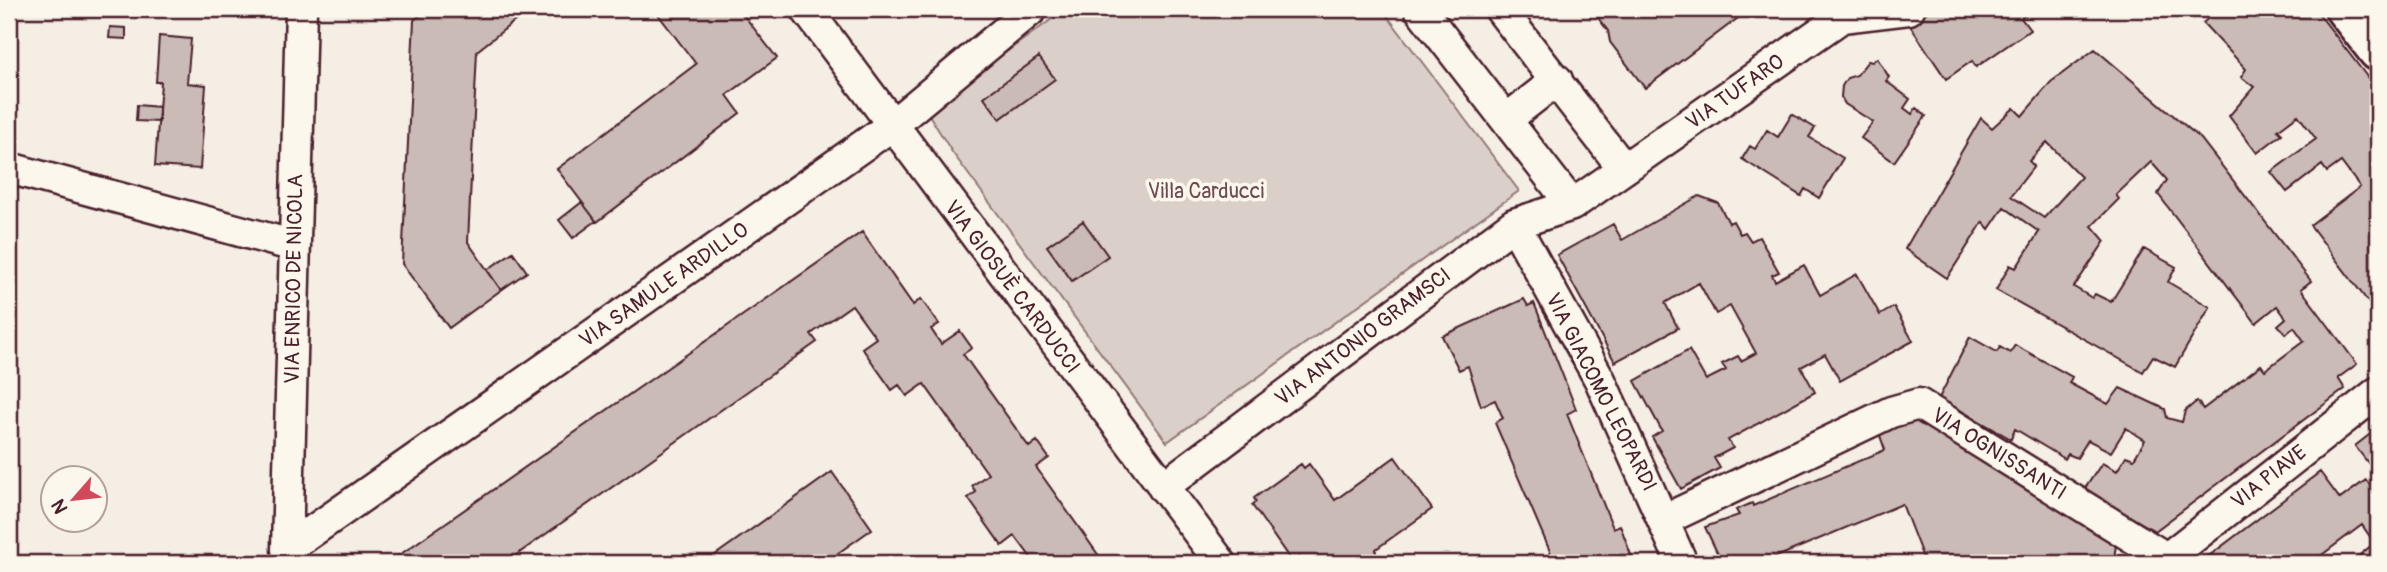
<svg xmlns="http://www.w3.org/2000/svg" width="2387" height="572" font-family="Pangolin,sans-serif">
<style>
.green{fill:#dbd0c9;stroke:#92787a;stroke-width:2}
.building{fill:#cabbb6;stroke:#4a1f2b;stroke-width:2;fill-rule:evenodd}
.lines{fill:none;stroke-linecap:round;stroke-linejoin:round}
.minor-casing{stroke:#4a1f2b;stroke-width:35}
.tertiary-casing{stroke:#4a1f2b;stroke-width:44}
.minor{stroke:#fbf7ec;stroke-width:30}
.tertiary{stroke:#fbf7ec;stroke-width:38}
.labels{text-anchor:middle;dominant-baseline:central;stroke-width:7;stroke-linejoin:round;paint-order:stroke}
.street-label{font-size:21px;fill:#4a1f2b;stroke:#fbf7ec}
.park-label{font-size:21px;fill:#6e4b52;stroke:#fbf7ec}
</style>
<rect width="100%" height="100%" fill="#f4eee4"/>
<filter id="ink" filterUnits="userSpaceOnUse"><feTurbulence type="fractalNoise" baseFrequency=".0143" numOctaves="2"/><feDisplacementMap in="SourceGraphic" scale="14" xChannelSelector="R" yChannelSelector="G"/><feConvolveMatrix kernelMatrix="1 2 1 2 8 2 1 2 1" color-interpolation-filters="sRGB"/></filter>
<g filter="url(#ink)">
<path class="green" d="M1066 9H1382L1519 191 1167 442 952 152 926 110Z"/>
<path class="building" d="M429 9H530L477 51 468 242 501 290 449 328 402 264 414 20Z
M654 9H739L777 58 727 95 740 113 597 222 557 169 696 64Z
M1609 9H1750L1645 88 1610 42 1608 31 1598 18Z
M1932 9H2035L2021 18 2030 30 1976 67 1972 61 1946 79 1909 24Z
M2218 9H2315L2378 91V315L2310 225 2360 187 2341 162 2327 172 2322 165 2287 192 2271 172 2316 139 2298 115 2278 130 2282 134 2257 153 2229 116 2254 87 2241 77 2246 69 2203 23Z
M110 27 126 28V39L109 38Z
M159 36 191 39 187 83 206 85 200 169 155 166 161 82H156Z
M2095 49 2201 139 2311 281 2301 289 2357 364 2338 378 2345 389 2155 531 2084 490 2102 463 2117 471 2126 456 2134 459 2145 440 2126 428 2111 452 2088 440 2077 458 2068 454 2065 459 2015 429 2011 439 1939 398 1970 337 1997 352 2000 347 2010 353 2015 345 2072 377 2069 383 2108 404 2120 388 2165 409 2167 418 2182 422 2185 411 2197 401 2203 409 2261 365 2265 370 2304 341 2294 327 2286 334 2278 325 2286 318 2277 306 2256 323 2158 194 2167 180 2151 162 2116 195 2119 199 2092 226 2105 241 2074 287 2092 298 2095 294 2111 302 2144 249 2176 267 2168 282 2210 307 2175 367 2153 356 2143 372 1996 290 2010 265 2016 268 2039 232 2004 207 1989 229 1983 222 1947 278 1905 249 1981 118 1992 128 2014 108 2022 116 2051 82ZM2047 142 2081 177 2044 218 2011 196 2034 166 2029 161Z
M1039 57 1055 79 1000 119 984 97Z
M1877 58 1889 77 1886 81 1910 99 1904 108 1912 114 1916 108 1926 116 1894 162 1861 138 1873 122 1845 104 1841 97 1842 86 1847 78 1857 75 1868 61 1872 62Z
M137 105 159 107V122L136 121Z
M1792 114 1815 128 1809 137 1843 158 1819 198 1805 189 1801 196 1742 159 1750 146 1755 149 1767 130 1778 137Z
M1699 196 1718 203 1729 223 1733 221 1740 234 1745 232 1751 241 1759 237 1779 272 1772 275 1775 281 1804 265 1820 295 1857 274 1880 315 1894 307 1913 341 1840 381 1825 354 1801 367 1815 392 1728 440 1733 448 1714 458 1720 468 1681 489 1652 437 1662 431 1635 381 1689 350 1706 380 1726 370 1722 364 1738 356 1741 361 1756 353 1730 306 1716 314 1699 283 1665 303 1678 328 1615 362 1557 255 1613 224 1622 240Z
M582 202 596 221 573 238 559 220Z
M1083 221 1108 256 1072 281 1047 246Z
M862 232 913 305 921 299 939 324 931 329 941 344 960 331 972 348 963 354 1029 447 1037 441 1049 458 1036 467 1104 563H1035L1015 536 1002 546 968 498 976 492 972 486 988 474 924 384 907 396 899 385 892 390 862 348 876 338 852 305 811 334 817 342 505 563H388Z
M513 252 527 272 501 290 487 270Z
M1524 299 1528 306 1534 303 1576 409 1567 414 1613 528 1620 525 1634 563H1550L1552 556 1495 423 1503 418 1495 400 1481 406 1468 366 1459 370 1442 336Z
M1903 414 2118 532 2114 558 2111 563H1925L1902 504 1762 563H1722L1705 527 1739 515 1736 510 1752 503 1753 506 1885 450 1876 424Z
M2378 428V467L2376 464 2372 468 2355 446Z
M1395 457 1432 509 1376 549 1375 563H1303L1299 557 1292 562 1252 505 1256 502 1254 498 1301 464 1304 468 1309 464 1335 500Z
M832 472 872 529 824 563H704Z
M2320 472 2340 499 2366 480 2378 496V536L2373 541 2362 525 2311 563H2206L2205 559Z
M2372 545 2378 553V563H2350Z"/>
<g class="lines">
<g class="minor-casing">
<path id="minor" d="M806 9 1221 563
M1420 9 1572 205
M1500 9 1624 169
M1507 119 1557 80
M9 168 295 246
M1514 224 1600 380 1682 563
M1163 487 1514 224 1572 205 1842 17 1909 9
M1664 520 1891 412 1919 404 2174 563
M287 549 891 126 1032 9
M290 563 287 549 301 9
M2161 563 2378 392"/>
</g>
<g class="tertiary-casing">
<path id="tertiary" d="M2345 9 2378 51"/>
</g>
<use href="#minor" class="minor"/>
<use href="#tertiary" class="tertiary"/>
</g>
</g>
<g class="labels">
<g class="street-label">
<text transform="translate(1735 92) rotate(-35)">VIA TUFARO</text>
<text transform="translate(294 279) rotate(-89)">VIA ENRICO DE NICOLA</text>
<text transform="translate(664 285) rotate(-35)">VIA SAMULE ARDILLO</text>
<text transform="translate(1012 287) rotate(53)">VIA GIOSUÈ CARDUCCI</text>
<text transform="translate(1363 337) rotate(-37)">VIA ANTONIO GRAMSCI</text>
<text transform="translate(1601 392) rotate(63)">VIA GIACOMO LEOPARDI</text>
<text transform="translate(1999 454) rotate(32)">VIA OGNISSANTI</text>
<text transform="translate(2269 477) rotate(-38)">VIA PIAVE</text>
</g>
<g class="park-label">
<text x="1206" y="191">Villa Carducci</text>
</g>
</g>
<rect width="2387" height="572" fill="none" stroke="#fbf7ec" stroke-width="35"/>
<rect x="18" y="18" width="2352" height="537" fill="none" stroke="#4a1f2b" stroke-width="2.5" filter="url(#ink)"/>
<g transform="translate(74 499) rotate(242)"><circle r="33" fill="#fbf7ec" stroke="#b4a19f" stroke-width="2"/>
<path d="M0-5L12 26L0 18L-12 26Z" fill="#d1495b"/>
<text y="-10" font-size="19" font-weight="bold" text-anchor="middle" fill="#4a1f2b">N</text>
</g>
</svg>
